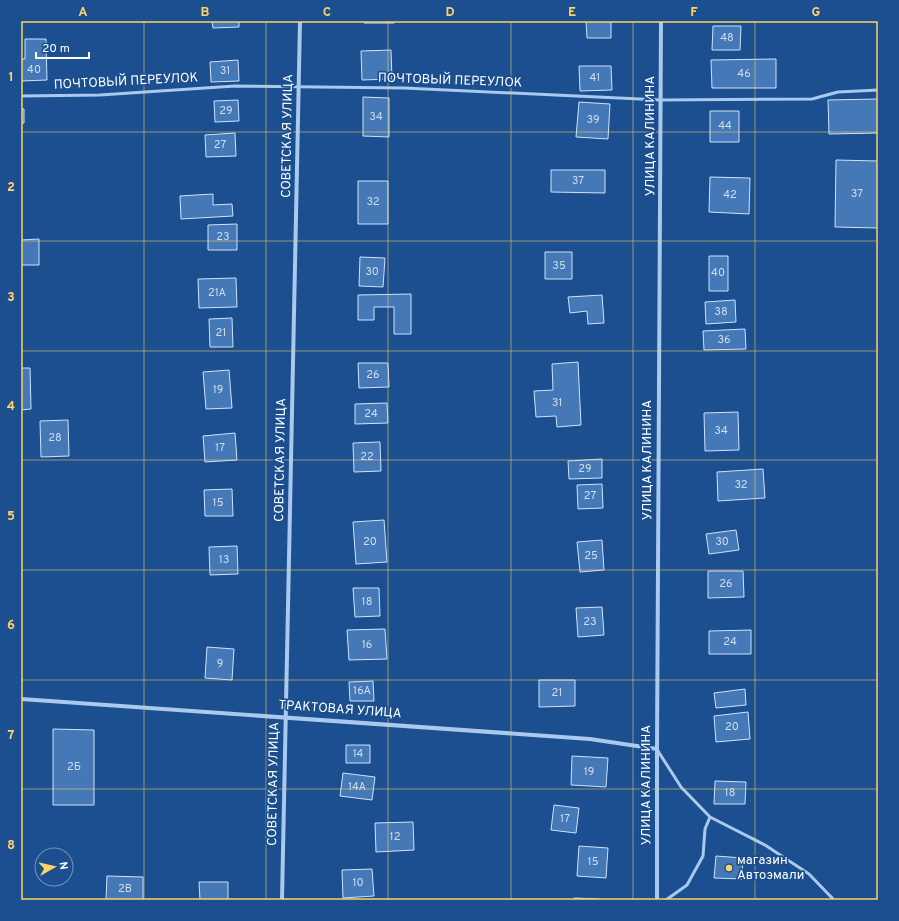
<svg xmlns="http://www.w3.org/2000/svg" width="899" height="921" font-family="Overpass,sans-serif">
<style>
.building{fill:#4478b7;stroke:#cfe3fa}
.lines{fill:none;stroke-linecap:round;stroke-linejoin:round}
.service{stroke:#a9c9ee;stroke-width:3}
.minor{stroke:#a9c9ee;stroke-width:4}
.grid{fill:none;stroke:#ffd166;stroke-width:1;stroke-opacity:0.55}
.poi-dot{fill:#ffd166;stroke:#1b4f8f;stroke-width:1.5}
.labels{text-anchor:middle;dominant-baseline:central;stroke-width:3.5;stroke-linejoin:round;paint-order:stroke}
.number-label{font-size:11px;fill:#d0dded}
.street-label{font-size:13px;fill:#fff;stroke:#1b4f8f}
.poi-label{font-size:13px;fill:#fff;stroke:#1b4f8f;text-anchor:start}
.neatline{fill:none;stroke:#ffd166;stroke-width:1.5}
.grid-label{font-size:13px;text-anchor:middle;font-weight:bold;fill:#ffd166}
</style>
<rect width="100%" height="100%" fill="#1b4f8f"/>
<path class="building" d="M212 21H239V27L213 28Z
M364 21H394V23H364Z
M586 21H611V38H587Z
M713 26H741L740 50H712Z
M25 39H46L47 80 21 81V59H25Z
M391 50 392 79 362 80 361 51Z
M776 59V88H712L711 60Z
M238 60 239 81 211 82 210 62Z
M579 66H611L612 90 580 91Z
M363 97 389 98V137L363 136Z
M878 99V133L829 134 828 100Z
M238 100 239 121 215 122 214 101Z
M579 102 610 104 608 139 576 137Z
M21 109H24V123H21Z
M710 111H739V142H710Z
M235 133 236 156 206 157 205 135Z
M836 160 878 161V228L835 227Z
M551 170H605V193L551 192Z
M710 177 750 178 749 214 709 212Z
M358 181H388V224H358Z
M213 194V205L232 204 233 216 181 219 180 196Z
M237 224V250H208V225Z
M39 239V265H21V240Z
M545 252H572V279H545Z
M709 256H728V291H709Z
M360 257 385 258 383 287 359 286Z
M236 278 237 307 199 308 198 279Z
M411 294V334H394V307H374V320H358V295Z
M602 295 604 323 588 324 587 311 570 313 568 297Z
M735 300 736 322 706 324 705 302Z
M232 318 233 347H210L209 319Z
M745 329 746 349 704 350 703 331Z
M578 362 581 425 557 427 556 416 536 417 534 391 553 390 552 364Z
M358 363H388L389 387 359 388Z
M21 368H30L31 409 21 410Z
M229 370 232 408 206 409 203 372Z
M387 403 388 423 355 424V404Z
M738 412 739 450 705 451 704 413Z
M68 420 69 456 41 457 40 421Z
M235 433 237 460 205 462 203 436Z
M380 442 381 471 354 472 353 443Z
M602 459V478L569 479 568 461Z
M763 469 765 498 718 501 717 472Z
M602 484 603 508 578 509 577 485Z
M232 489 233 516H205L204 490Z
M384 520 387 562 356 564 353 522Z
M736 530 739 550 709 554 706 534Z
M602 540 604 570 580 572 577 542Z
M237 546 238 574 210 575 209 547Z
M708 571H743L744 597 708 598Z
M353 588H379L380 616 355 617Z
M602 607 604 635 578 637 576 608Z
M385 629 387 659 349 660 347 630Z
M751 630V654H709V631Z
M207 647 234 649 232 680 205 678Z
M539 680H575V706L539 707Z
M373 681 374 701H350L349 682Z
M745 689 746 705 716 708 714 693Z
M748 712 750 739 716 742 714 716Z
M53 729 94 730V805H53Z
M346 745H370V763H346Z
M572 756 608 758 606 787 571 785Z
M343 773 375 777 372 800 340 796Z
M715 781 746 782 745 804H714Z
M554 805 579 808 576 833 551 830Z
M413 822 414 850 376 852 375 823Z
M579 846 608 848 606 878 577 876Z
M716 856 743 858 742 879 714 878Z
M372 869 374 896 343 898 342 870Z
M107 876 143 877V900H106Z
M199 882H228V900H200Z
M574 898 599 899V900H574Z"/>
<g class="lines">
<path class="service" d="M21 96 100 95 235 86 404 88 661 100 812 99 838 92 878 90
M658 751 681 787 710 817 765 845 809 874 834 900
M666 900 687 885 703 856 705 829 710 817"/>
<path class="minor" d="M21 699 590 739 657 749
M282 900 300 21
M657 900V749L661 21"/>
</g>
<path class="grid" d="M144 21V900M266 21V900M388 21V900M511 21V900M633 21V900M755 21V900M21 132H878M21 241H878M21 351H878M21 460H878M21 570H878M21 680H878M21 789H878"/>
<circle class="poi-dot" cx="729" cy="868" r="4"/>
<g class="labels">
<g class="number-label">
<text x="727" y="38">48</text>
<text x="34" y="70">40</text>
<text x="225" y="71">31</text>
<text x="744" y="74">46</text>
<text x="595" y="78">41</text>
<text x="226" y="111">29</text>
<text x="376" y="117">34</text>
<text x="593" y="120">39</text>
<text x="725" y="126">44</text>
<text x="220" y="145">27</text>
<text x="578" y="181">37</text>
<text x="857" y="194">37</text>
<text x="730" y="195">42</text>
<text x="373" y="202">32</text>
<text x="223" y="237">23</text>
<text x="559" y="266">35</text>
<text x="372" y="272">30</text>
<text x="718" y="273">40</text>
<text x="217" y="293">21А</text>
<text x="721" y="312">38</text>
<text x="221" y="333">21</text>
<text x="724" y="340">36</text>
<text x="373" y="375">26</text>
<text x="218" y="390">19</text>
<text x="557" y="403">31</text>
<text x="371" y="414">24</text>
<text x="721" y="431">34</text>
<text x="55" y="438">28</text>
<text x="220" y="448">17</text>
<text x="367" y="457">22</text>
<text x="585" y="469">29</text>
<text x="741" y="485">32</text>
<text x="590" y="496">27</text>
<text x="218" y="503">15</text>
<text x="370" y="542">20</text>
<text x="722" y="542">30</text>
<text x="591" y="556">25</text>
<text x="224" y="560">13</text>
<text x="726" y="584">26</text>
<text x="367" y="602">18</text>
<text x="590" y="622">23</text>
<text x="730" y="642">24</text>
<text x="367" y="645">16</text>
<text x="220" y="664">9</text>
<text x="362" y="691">16А</text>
<text x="557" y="693">21</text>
<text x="732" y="727">20</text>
<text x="358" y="754">14</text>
<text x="74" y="767">2Б</text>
<text x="589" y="772">19</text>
<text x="357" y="787">14А</text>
<text x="730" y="793">18</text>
<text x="565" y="819">17</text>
<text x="395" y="837">12</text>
<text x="593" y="862">15</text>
<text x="358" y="883">10</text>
<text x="125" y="889">2В</text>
</g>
<g class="street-label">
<text transform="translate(450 81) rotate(2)">ПОЧТОВЫЙ ПЕРЕУЛОК</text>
<text transform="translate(126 82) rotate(-3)">ПОЧТОВЫЙ ПЕРЕУЛОК</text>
<text transform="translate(288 136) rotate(-89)">СОВЕТСКАЯ УЛИЦА</text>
<text transform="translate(651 136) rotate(-90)">УЛИЦА КАЛИНИНА</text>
<text transform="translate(281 460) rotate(-89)">СОВЕТСКАЯ УЛИЦА</text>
<text transform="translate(648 460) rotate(-90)">УЛИЦА КАЛИНИНА</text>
<text transform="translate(340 710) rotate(4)">ТРАКТОВАЯ УЛИЦА</text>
<text transform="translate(274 784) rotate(-89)">СОВЕТСКАЯ УЛИЦА</text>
<text transform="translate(647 785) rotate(-90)">УЛИЦА КАЛИНИНА</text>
</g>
<g class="poi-label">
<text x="737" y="861">магазин<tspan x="737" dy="15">Автоэмали</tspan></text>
</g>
</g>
<rect width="899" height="921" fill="none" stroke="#1b4f8f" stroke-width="44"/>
<g transform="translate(54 867) rotate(82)"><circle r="19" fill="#1b4f8f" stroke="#7695bc"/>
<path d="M0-3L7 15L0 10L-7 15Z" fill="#ffd166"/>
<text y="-6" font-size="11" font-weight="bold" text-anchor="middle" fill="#ffffff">N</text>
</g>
<path d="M36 52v6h53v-6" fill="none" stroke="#ffffff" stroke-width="2"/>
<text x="42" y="52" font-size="12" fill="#ffffff" stroke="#1b4f8f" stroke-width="3" paint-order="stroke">20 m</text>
<rect x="22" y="22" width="855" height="877" class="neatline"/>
<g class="grid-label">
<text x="83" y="16">A</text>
<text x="205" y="16">B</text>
<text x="327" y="16">C</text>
<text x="450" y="16">D</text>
<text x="572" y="16">E</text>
<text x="694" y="16">F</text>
<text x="816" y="16">G</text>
<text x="11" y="81">1</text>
<text x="11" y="191">2</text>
<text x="11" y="301">3</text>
<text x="11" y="410">4</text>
<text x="11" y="520">5</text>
<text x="11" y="629">6</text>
<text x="11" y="739">7</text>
<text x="11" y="849">8</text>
</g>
</svg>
